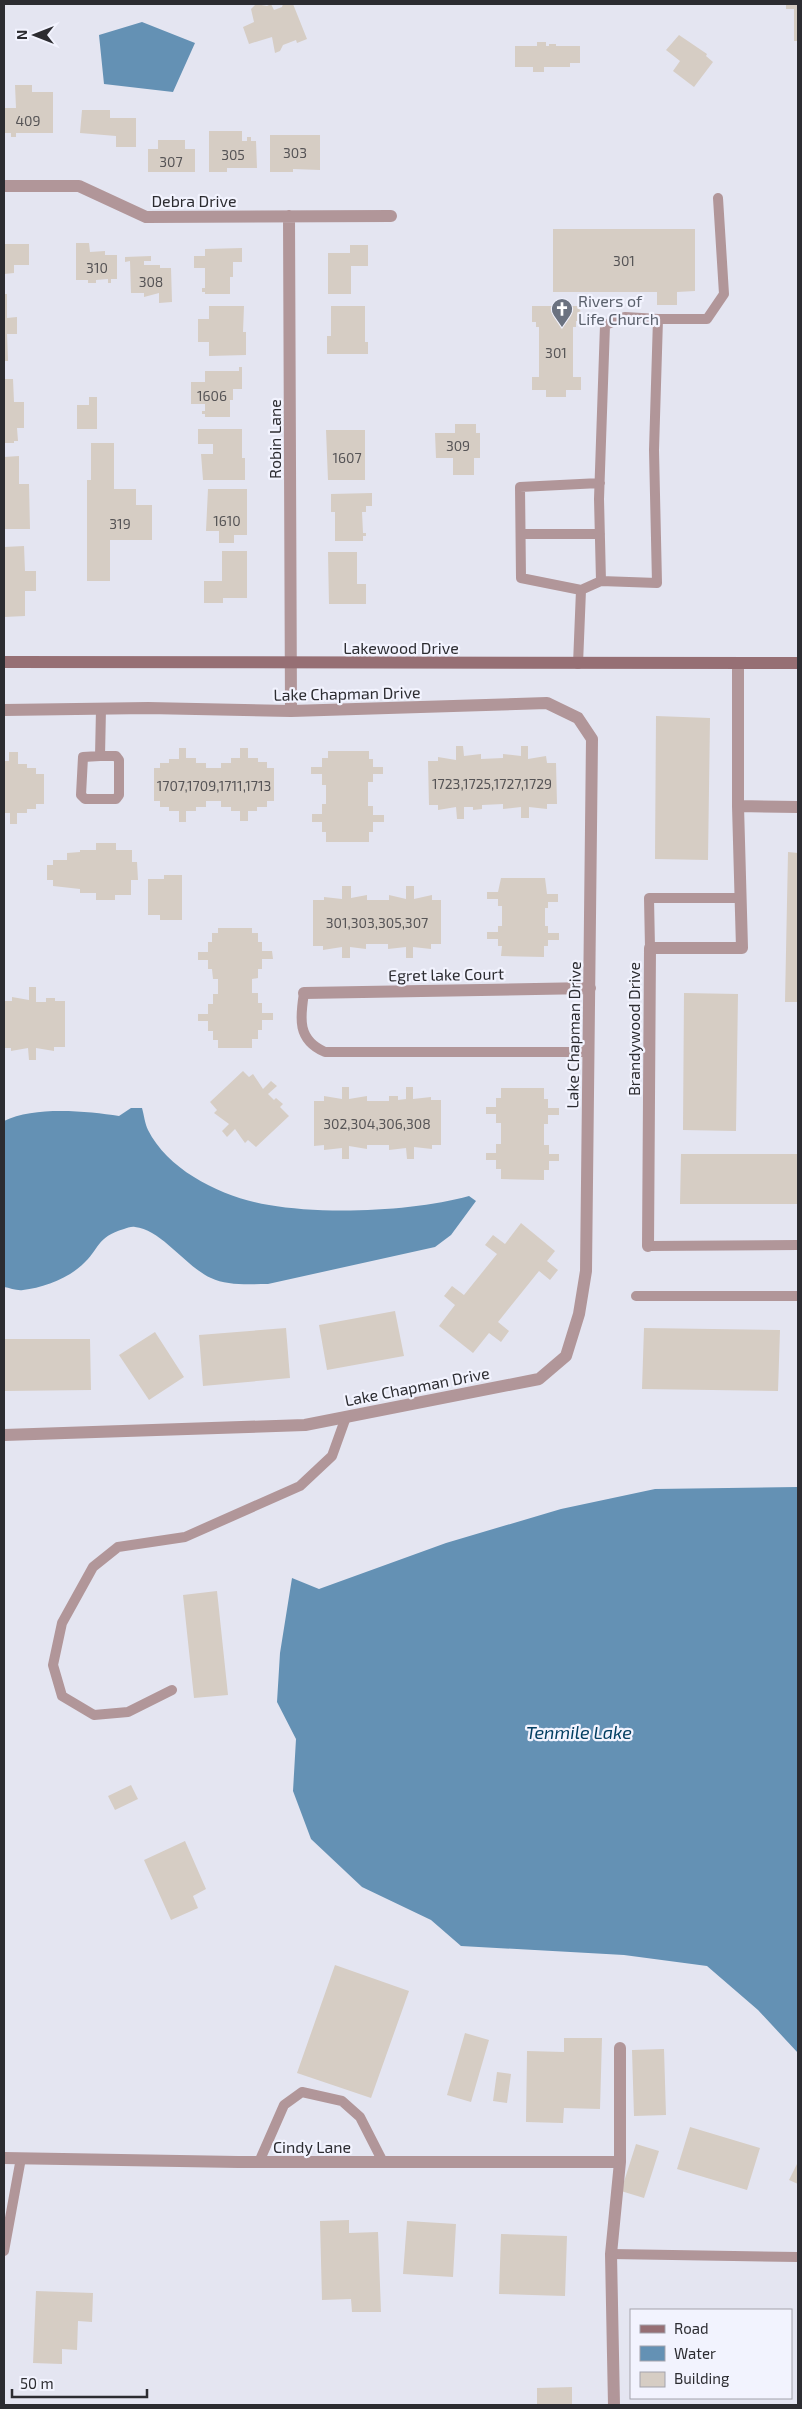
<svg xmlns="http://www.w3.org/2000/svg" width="802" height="2409" font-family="'Exo 2',sans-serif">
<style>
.water{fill:#6491b4}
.building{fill:#d6cdc4}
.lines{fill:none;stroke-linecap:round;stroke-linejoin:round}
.lane{stroke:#b19699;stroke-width:10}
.street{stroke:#b19699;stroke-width:12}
.secondary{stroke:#966f74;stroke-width:12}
.labels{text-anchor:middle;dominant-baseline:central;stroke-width:4.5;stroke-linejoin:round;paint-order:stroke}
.number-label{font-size:14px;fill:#565456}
.street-label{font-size:16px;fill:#2c2c31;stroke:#f2f3fe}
.worship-label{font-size:16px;fill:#5b616d;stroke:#f2f3fe;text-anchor:start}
.water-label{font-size:18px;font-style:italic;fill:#033e61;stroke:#f2f3fe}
</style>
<rect width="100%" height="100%" fill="#e4e5f1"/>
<path class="water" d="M142 22 195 43 173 92 104 84 99 35Z
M131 1108H142C144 1115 145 1124 148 1130 169 1172 225 1198 269 1205 325 1215 416 1211 469 1196L476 1201 451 1235 435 1247 268 1284C250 1284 227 1286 211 1278 186 1267 162 1230 135 1227 132 1226 127 1228 124 1229 96 1237 100 1249 82 1265 67 1279 42 1288 23 1290 17 1291 10 1288 4 1287V1121C34 1106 87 1111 119 1116Z
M798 1487V2053L758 2010 707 1966 624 1955 461 1946 431 1920 362 1887 311 1839 293 1791 296 1739 277 1702 280 1653 292 1578 319 1589 446 1543 561 1509 655 1489Z"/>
<path class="building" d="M256 4 267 6 271 4 274 10 282 7 283 4H293L307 39 297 43 296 40 283 45 280 51 275 53 272 37 249 44 243 27 254 22 251 9Z
M786 4H798V41H794V9H786Z
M679 35 707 54 706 56 713 62 694 87 673 71 680 61 666 50Z
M537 42H546V46H549V44H556V46H580V63H570V67H544V72H533V67H515V46H537Z
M15 85H32V92H53V133H16V137H11V133H4V108H16Z
M82 110H110V118H136V147H116V136L80 133Z
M209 131H242V141H247V137H251V141H256L257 168H227V172H209Z
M270 135H320V170L293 169V172H270Z
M158 140H185V149H195V172H148V149H158Z
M553 229H695V291L677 292V305H657V292H553Z
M76 243H89L90 252 105 251V255H117V279H111V283H108V279L96 280V283H88V280H76Z
M4 244H29V265H14V273L4 274Z
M350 245H368V266H351V294H328V253H350Z
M242 248V262H233V277H230V294H205V292H202V288H205V268H194V256H205V249Z
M151 256V261H144V265H160V268H171L172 302 159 303V293L144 297V293H131L130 261 125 262V257Z
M4 294H7V318L17 317V334H7L8 361H4Z
M209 306H244L243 332H246V355L209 356V342H198V319H209Z
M331 306H365V342H368V354H327V336H331Z
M532 306H580L581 321H576V327H573V377H581V390H566V397H546V390H532V377H539V327H536V322H532Z
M239 367H242V389H233V400H230V417H205V414H202V411H205V404H191V382H205V371H239Z
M4 379H13L14 402H24V428H17L18 441H14V443H4Z
M89 397H97V429H77V405H89Z
M455 424H476V433H480V458H474V475H453V458H436L435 433H455Z
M198 429H242V458H245V480H203L201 454H213V444H198Z
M326 430H365V480H328Z
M91 443H114V489H136V505H152V540H110V581H87V480H91Z
M19 456V484H29L30 529H4V457Z
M208 489H247V535H234V543H219V531H206Z
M372 493V506H366V512H362L363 533H366V536H363V541H335V512H331V494Z
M24 546 25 571H36V591H25V616L4 617V547Z
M222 551H247V598H223V603H204V581H222Z
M328 552H357V584H366V604H329Z
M656 716 710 718 708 860 655 859Z
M456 746H463L464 756 481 754V759L503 758V754L521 756V746H528V759L546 756 547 763H556L557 804H547V809L529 807V818H521V807L503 809V804L482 805V809L473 810V807H464V819H457L456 807 438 810V805H429L428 761H438V757L456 760Z
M179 748H186V758H196V763H206V768H221V763H231V758H240V748H248V758H258V762H267V768H274V801H267V807H257V811H248V821H240V811H231V807H221V801H206V807H196V811H186V822H179V811H169V807H160V801H154V768H160V763H169V759H179Z
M328 751H369V759H373V767H383V774H373V782H368V806H373V815H384V822H373V832H369V842H326V832H322V822H312V814H322V804H326V785H322V774H311V767H322V758H328Z
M9 752H18V764H27V768H36V774H44V804H36V809H27V813H17V824H10V813H4V761H9Z
M96 843H116V850H132V862H137L138 880H131V895H115V900H96V893H80V889L53 886V880H47V865H53V860H67V853L80 852V850H96Z
M788 852 798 853V1002H785Z
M164 875H182V920H160V915H148V879H164Z
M501 878H545L547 894H558V902H548V908H545V926H548V933H559V940H548V946H544V957L501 956 502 946H498V939H487V932H498V926H502V906H498V899H487V892H498Z
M342 886H351V898L367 895V900H389V895L406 899V886H414V899L432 895V900H441V944H431V949L413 947V958H406V947L388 949V944H366V949L350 947V958H342V947L323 950V946H313V900H324V897L342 899Z
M218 928H252V933H258V942H262V951H272L273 959H262V969H258V978L252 979V993H258V1003H262V1013H273V1020H262V1030H258V1039H252V1048H218V1040H213V1031H208V1021H198V1014H208V1004H213V994H218V979H213L212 969H208V960H198V952H208V942H212V933H218Z
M29 987H36V1002H46V998H55V1001H65V1047H54V1051L36 1048V1060H29L28 1048 11 1051V1048H4V1001H12V997L29 1000Z
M684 993 738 994 736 1131 683 1130Z
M243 1071 249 1077 253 1074 263 1089 271 1081 277 1086 268 1094 274 1100 276 1098 283 1104 280 1107 289 1116 256 1147 248 1140 245 1143 235 1129 227 1137 222 1131 229 1124 214 1113 217 1110 210 1102Z
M342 1087H349V1099L367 1096V1101H389V1096H398V1100L406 1099V1087H413V1099L431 1097V1100H441V1145H432V1149L414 1147V1159H407L406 1148 389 1150V1145H367V1149L349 1146V1159H342V1148L324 1150V1145L314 1146V1101H324V1096L342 1099Z
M501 1088H544V1099H548V1108H559V1115H548V1124H544V1145H549V1154H559V1161H549V1170H544V1180L501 1179V1169H496V1160H486V1153H496V1144H501V1123H496V1114H486V1107H496V1098H501Z
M681 1154H798V1204H680Z
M521 1223 555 1251 547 1261 558 1270 550 1280 539 1271 498 1322 509 1331 501 1342 489 1333 473 1353 439 1326 455 1305 444 1296 452 1286 464 1295 497 1254 485 1245 493 1235 505 1244Z
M395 1311 404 1356 327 1370 319 1325Z
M286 1328 290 1378 203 1386 199 1335Z
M644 1328 780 1330 778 1391 642 1389Z
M155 1332 184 1377 149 1400 119 1355Z
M4 1339H90L91 1390 4 1391Z
M217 1591 228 1695 194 1698 183 1595Z
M131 1785 138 1799 115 1810 108 1796Z
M185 1841 206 1889 193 1896 198 1908 171 1920 144 1860Z
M335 1965 409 1991 371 2098 297 2073Z
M465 2033 489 2040 471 2102 447 2095Z
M564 2038H602L600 2109 564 2108 563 2123 526 2122 527 2051 564 2052Z
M664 2049 666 2115 634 2116 632 2050Z
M497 2072 511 2074 507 2103 493 2101Z
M690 2127 760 2148 747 2190 677 2169Z
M636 2144 659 2151 644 2198 621 2191Z
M798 2162V2184L789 2180Z
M349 2220V2233L378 2232 381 2312H352L351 2299 322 2300 320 2221Z
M407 2221 456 2224 453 2277 403 2274Z
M501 2234 567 2236 565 2296 499 2294Z
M36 2291 93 2293 92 2322 78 2321 77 2350 62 2349V2364L33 2363Z
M572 2387V2405H537V2388Z"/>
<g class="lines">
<path class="lane" d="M521 534H600
M601 581 599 499 605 325 625 317 658 319
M581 590 521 578 520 487 600 483
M578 664 581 590 601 581 657 583 654 450 658 319H707L724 294 718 198
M100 756H116L119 760V795L116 799H85L81 795 83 757 100 756 101 709
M650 948 649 898H741
M304 993C300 1018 297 1040 325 1052H589
M648 1246 798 1245
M636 1296H798
M172 1690 128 1712 94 1715 62 1696 53 1665 62 1623 93 1567 118 1547 185 1537 300 1486 332 1456 346 1417
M259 2162 284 2105 302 2092 342 2101 360 2117 383 2162
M4 2251 21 2158
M611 2254 798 2257"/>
<path class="street" d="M4 186H79L146 217 391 216
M289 216 291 711
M4 710 148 708 291 711 547 703 578 718 592 739 586 1271 579 1314 566 1356 539 1379 305 1425 4 1435
M738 806 798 807
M304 993 590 988
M648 1246 650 948H742L738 806V664
M4 2158 238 2162H620
M614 2405 611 2254 620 2162V2048"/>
<path class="secondary" d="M4 662 798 663"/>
</g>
<defs>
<g id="church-pin" transform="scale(1.125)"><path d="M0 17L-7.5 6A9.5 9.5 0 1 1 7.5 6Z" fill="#6b7280" stroke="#f2f3fe"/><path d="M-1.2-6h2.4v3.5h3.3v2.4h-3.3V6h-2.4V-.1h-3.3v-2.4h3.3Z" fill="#fff"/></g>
</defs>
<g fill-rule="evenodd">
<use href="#church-pin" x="562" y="309"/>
</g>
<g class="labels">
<g class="number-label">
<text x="28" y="120">409</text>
<text x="295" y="152">303</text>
<text x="233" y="154">305</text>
<text x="171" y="161">307</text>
<text x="624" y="260">301</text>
<text x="97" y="267">310</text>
<text x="151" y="281">308</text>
<text x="556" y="352">301</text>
<text x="212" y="395">1606</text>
<text x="458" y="445">309</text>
<text x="347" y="457">1607</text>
<text x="227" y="520">1610</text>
<text x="120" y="523">319</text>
<text x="492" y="783">1723,1725,1727,1729</text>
<text x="214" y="785">1707,1709,1711,1713</text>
<text x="377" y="922">301,303,305,307</text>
<text x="377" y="1123">302,304,306,308</text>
</g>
<g class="street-label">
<text x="194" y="200">Debra Drive</text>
<text transform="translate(274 439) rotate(-90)">Robin Lane</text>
<text x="401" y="647">Lakewood Drive</text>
<text transform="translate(347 693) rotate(-1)">Lake Chapman Drive</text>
<text transform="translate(446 974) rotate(-1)">Egret lake Court</text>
<text transform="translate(633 1029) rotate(-90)">Brandywood Drive</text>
<text transform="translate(573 1035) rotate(-89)">Lake Chapman Drive</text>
<text transform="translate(417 1386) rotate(-11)">Lake Chapman Drive</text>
<text x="312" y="2146">Cindy Lane</text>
</g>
<g class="worship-label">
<text x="578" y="300">Rivers of<tspan x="578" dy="18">Life Church</tspan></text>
</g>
<g class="water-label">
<text x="579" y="1732">Tenmile Lake</text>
</g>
</g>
<rect width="802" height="2409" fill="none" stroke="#2c2c31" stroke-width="10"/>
<rect x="630" y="2309" width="162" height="90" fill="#f2f3fe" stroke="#a3a3ac"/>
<rect x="640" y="2325" width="25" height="8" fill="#966f74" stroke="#a3a3ac"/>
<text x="674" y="2334" font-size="15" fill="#2c2c31">Road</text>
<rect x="640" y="2346" width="25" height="15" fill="#6491b4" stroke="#a3a3ac"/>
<text x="674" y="2359" font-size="15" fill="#2c2c31">Water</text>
<rect x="640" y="2372" width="25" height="15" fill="#d6cdc4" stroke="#a3a3ac"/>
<text x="674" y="2384" font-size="15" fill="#2c2c31">Building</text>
<g transform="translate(35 35) rotate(270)" stroke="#f2f3fe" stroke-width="4" paint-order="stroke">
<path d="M0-4L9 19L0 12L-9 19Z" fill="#2c2c31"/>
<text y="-8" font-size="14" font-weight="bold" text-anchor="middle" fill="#2c2c31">N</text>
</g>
<path d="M12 2389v8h135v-8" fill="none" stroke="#2c2c31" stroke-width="2.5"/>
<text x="20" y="2389" font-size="15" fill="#2c2c31" stroke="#f2f3fe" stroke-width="4" paint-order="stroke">50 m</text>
</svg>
